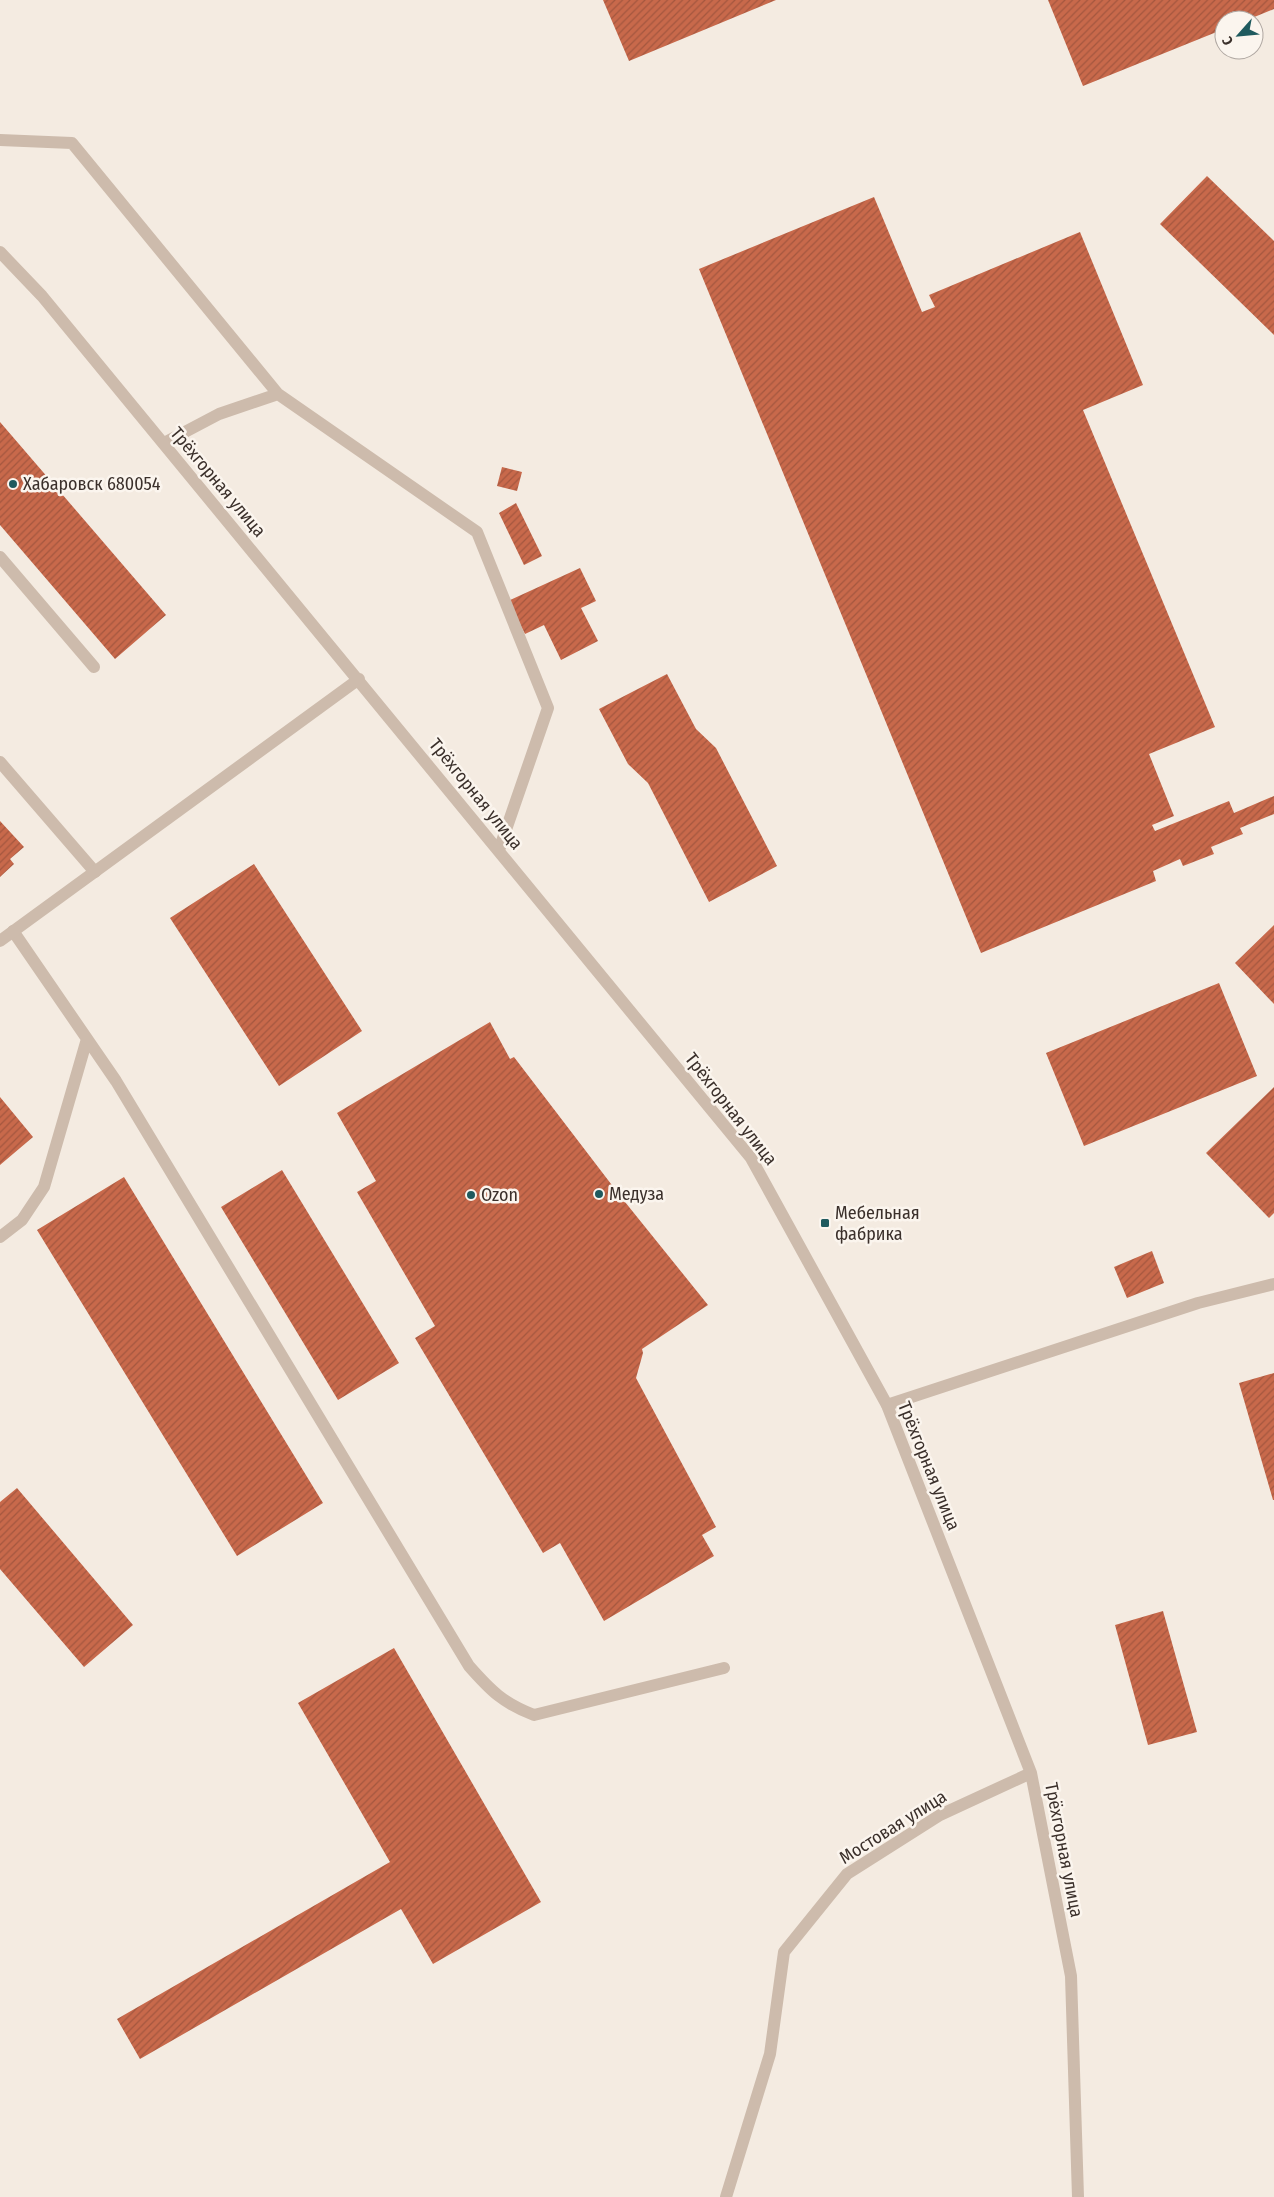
<svg xmlns="http://www.w3.org/2000/svg" width="1274" height="2197" font-family="'Fira Sans Condensed',sans-serif">
<style>
.building{fill:url(#building-hatch)}
.lines{fill:none;stroke-linecap:round;stroke-linejoin:round}
.lane{stroke:#cdbbac;stroke-width:12}
.street{stroke:#cdbbac;stroke-width:12}
.poi-dot{fill:#1f5a5e;stroke:#fbf5ee;stroke-width:2}
.labels{text-anchor:middle;dominant-baseline:central;stroke-width:5;stroke-linejoin:round;paint-order:stroke}
.street-label{font-size:18px;fill:#3b302b;stroke:#fbf5ee}
.poi-label{font-size:18px;fill:#3b302b;stroke:#fbf5ee;text-anchor:start}
</style>
<defs>
<pattern id="building-hatch" width="6" height="6" patternUnits="userSpaceOnUse" patternTransform="scale(1.25)"><rect width="6" height="6" fill="#c8694b"/><path d="M-1 1l2-2M0 6l6-6M5 7l2-2" fill="none" stroke="#a4573f"/></pattern>
</defs>
<rect width="100%" height="100%" fill="#f4ebe1"/>
<path class="building" d="M603 0H776L629 61Z
M1048 0H1274V9L1247 20H1224V29L1083 86Z
M1207 176 1274 241V335L1160 224Z
M874 197 922 312 935 307 929 295 1080 232 1143 385 1083 410 1215 727 1149 754 1174 816 1152 825 1155 831 1229 801 1234 813 1274 796V814L1240 828 1243 834 1211 847 1214 854 1183 866 1180 859 1153 871 1156 881 981 953 699 269Z
M0 422 166 615 115 659 0 525Z
M502 467 522 472 517 491 497 486Z
M516 503 542 556 524 565 499 513Z
M580 568 596 601 581 608 598 641 561 660 544 625 525 634 508 601Z
M667 674 696 729 716 748 777 866 709 902 648 783 628 764 599 709Z
M0 821 24 847 10 859 14 864 0 877Z
M254 864 362 1031 279 1086 170 918Z
M1274 925V1004L1235 963Z
M1219 983 1257 1076 1084 1146 1046 1053Z
M490 1022 510 1059 514 1057 621 1197 708 1305 642 1349 643 1353 636 1378 716 1527 702 1535 714 1556 604 1621 560 1543 543 1553 415 1338 435 1326 357 1192 376 1181 337 1113Z
M1274 1087V1213L1269 1218 1206 1153Z
M0 1097 33 1137 0 1165Z
M282 1170 399 1363 338 1400 221 1207Z
M124 1177 323 1503 237 1556 37 1230Z
M1152 1251 1164 1283 1127 1298 1114 1267Z
M1274 1373V1500H1273L1239 1383Z
M17 1488 133 1625 84 1667 0 1569V1502Z
M1163 1611 1197 1732 1148 1745 1115 1625Z
M394 1648 541 1902 433 1964 401 1909 140 2059 117 2019 390 1862 298 1703Z"/>
<g class="lines">
<path class="lane" d="M0 140 72 143 278 394 477 532 548 708 499 850
M164 443 219 414 278 394
M0 557 94 667
M0 762 95 872
M13 931 116 1081 469 1666C491 1691 503 1703 534 1715L724 1668
M0 1237 22 1220 44 1187 87 1039
M887 1405 1198 1303 1274 1284"/>
<path class="street" d="M0 252 42 296 751 1158 887 1405 1031 1773 1071 1976 1078 2197
M0 941 359 679
M726 2197 770 2054 784 1952 847 1874 940 1815 1031 1773"/>
</g>
<g class="poi-dot">
<circle cx="13" cy="484" r="5"/>
<circle cx="599" cy="1194" r="5"/>
<circle cx="471" cy="1195" r="5"/>
<rect x="820" y="1218" width="10" height="10" rx="2.5"/>
</g>
<g class="labels">
<g class="street-label">
<text transform="translate(218 482) rotate(50)">Трёхгорная улица</text>
<text transform="translate(476 794) rotate(51)">Трёхгорная улица</text>
<text transform="translate(731 1109) rotate(52)">Трёхгорная улица</text>
<text transform="translate(929 1466) rotate(68)">Трёхгорная улица</text>
<text transform="translate(893 1827) rotate(-32)">Мостовая улица</text>
<text transform="translate(1064 1850) rotate(79)">Трёхгорная улица</text>
</g>
<g class="poi-label">
<text x="23" y="484">Хабаровск 680054</text>
<text x="609" y="1194">Медуза</text>
<text x="481" y="1195">Ozon</text>
<text x="835" y="1213">Мебельная<tspan x="835" dy="21">фабрика</tspan></text>
</g>
</g>
<g transform="translate(1239 35) rotate(243)"><circle r="24" fill="#fbf5ee" stroke="#aea6a0"/>
<path d="M0-4L9 19L0 12L-9 19Z" fill="#1f5a5e"/>
<text y="-8" font-size="14" font-weight="bold" text-anchor="middle" fill="#3b302b">С</text>
</g>
</svg>
